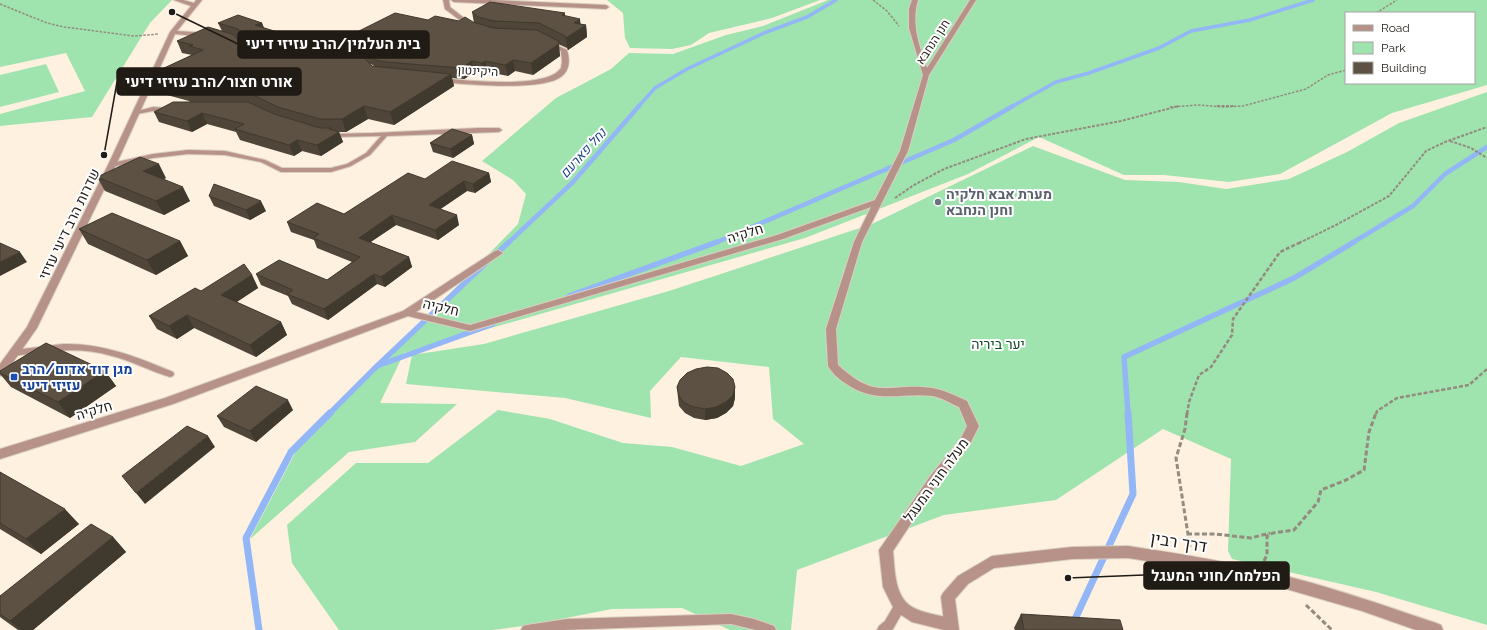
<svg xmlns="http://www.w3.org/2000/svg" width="1487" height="630" font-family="Raleway,Heebo,sans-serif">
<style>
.green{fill:#9fe3ae;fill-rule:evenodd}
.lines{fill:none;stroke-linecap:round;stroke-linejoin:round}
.stream-far3{stroke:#93b6f7;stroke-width:3.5}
.stream-far2{stroke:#93b6f7;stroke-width:4.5}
.stream-far1{stroke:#93b6f7;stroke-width:5.5}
.stream{stroke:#93b6f7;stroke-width:7}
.service-casing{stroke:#dacfc0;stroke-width:2}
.minor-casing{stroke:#dacfc0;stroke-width:2}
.tertiary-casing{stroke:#dacfc0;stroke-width:2}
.path-far3{stroke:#948b7f;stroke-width:1.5;stroke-dasharray:2.5 1.5;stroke-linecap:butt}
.path-far2{stroke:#948b7f;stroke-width:2;stroke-dasharray:3 1.5;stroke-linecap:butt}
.path-far1{stroke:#948b7f;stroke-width:2.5;stroke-dasharray:4 2;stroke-linecap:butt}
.path{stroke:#948b7f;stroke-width:3;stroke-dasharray:5 2.5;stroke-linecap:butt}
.service{fill:#b69289;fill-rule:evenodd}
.minor{fill:#b69289;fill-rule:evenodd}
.tertiary{fill:#b69289;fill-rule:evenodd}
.wall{fill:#4f4639;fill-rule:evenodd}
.shaded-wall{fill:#40392e}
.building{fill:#5c5142;stroke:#40392e}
.worship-dot{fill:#6b7280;stroke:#fff;stroke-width:1.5}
.transit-dot{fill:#1a4fb4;stroke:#fff;stroke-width:1.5}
.labels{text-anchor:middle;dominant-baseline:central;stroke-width:4;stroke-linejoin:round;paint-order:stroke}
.far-street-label{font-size:12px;fill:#201b15;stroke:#fff}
.far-water-label{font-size:13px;font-style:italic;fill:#1b418b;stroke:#fff}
.worship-label{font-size:14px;font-weight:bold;fill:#5b616d;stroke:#fff;text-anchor:start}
.street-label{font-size:14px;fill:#201b15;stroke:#fff}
.park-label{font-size:14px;fill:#184927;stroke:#fff}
.transit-label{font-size:14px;font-weight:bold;fill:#164399;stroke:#fff;text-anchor:start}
.near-street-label{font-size:17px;fill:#201b15;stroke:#fff}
.leader{fill:none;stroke:#201b15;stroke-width:1.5}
.callout-dot{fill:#201b15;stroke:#fff;stroke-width:1.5}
.callout{fill:#201b15;stroke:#201b15;stroke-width:1.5}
.callout-label{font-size:15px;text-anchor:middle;font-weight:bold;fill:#fff}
</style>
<rect width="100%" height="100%" fill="#fef1e0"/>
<path class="green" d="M0 0H172L150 23 92 117 0 126V114L85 91 66 53 0 67Z
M607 0H820L772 18 709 33 691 45 672 49 630 48 625 38 623 13Z
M828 0H1487V85L1392 113 1280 174 1229 182 1164 175H1124L1039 137 968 174 805 238 404 353 380 403 457 404 415 442 349 452 250 539 296 451 518 224 526 194 513 180 482 161 556 98 611 69 629 53 673 54 726 35 763 26ZM1346 13H1474V83H1346Z
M46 64 59 92 0 107V75Z
M1487 92V625L1376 592 1232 559 1228 551 1231 459 1163 429 1056 500 944 515 797 570 791 630H730L682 608 612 609 530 625 492 630H339L292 563 287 525 356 463H428L498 410 550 419 623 443 672 447 741 466 804 444 773 419 769 367 681 357 650 391 651 418 565 398 406 384 412 355 484 344 669 291 872 224 1033 146 1125 180 1179 182 1226 189 1289 179 1347 152 1399 123Z"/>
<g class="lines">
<path class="stream-far3" d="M638 107 655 88 687 69 764 33 807 17 836 0
M1011 107 1056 82 1089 73 1159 48 1191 31 1250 20 1313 0"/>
<path class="stream-far2" d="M508 243 573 182 639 106
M715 243 954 140 1013 106
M1352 243 1413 206 1445 174 1487 147"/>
<path class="stream-far1" d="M495 255 509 242
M569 296 717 242
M377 366 493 324
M329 414 377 366 487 262
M1128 414 1124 357 1294 278 1354 242"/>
<path class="stream" d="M259 630 246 538 291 452 330 413
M1070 630 1133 494 1128 413"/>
<g class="service-casing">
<path id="service" d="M153 107 168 108 171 110 168 112 153 111 137 114 134 112Z
M478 128H499L502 130 499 132 387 136 370 155 351 166 331 172H281L261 162 225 155 188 154 153 158 112 167 109 165 112 163 153 154 188 150 225 151 265 160 282 168H331L347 164 366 153 381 136 331 137 328 135 329 134 373 133Z
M63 344C102 343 137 357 173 372L174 374 173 376 170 377C150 371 132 361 112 356 79 346 47 351 14 356L10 353 14 350Z
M900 601 904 602 906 606 893 629 892 630H877L879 626 885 621 896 602Z
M731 614 754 619 774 626 776 630H756L731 624 563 630H521L523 626 527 625 567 619Z"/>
</g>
<g class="minor-casing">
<path id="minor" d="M174 0H183L194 3 196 0H202L177 31 207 33 210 35 207 37 175 34 116 165 37 328 4 375 0 376V364L27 327 108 165 170 32 191 6Z
M443 0H449L450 7 473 25V27H469L445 9Z
M451 0H491L606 5 609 7 606 9 454 2Z
M912 0H918C911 24 919 46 927 68L970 0H976L929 75 908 151 862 242 836 329 838 365C878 402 887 382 932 388 945 390 956 396 967 401L979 426 969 446 939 481 893 551C895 571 894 600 916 609 929 615 943 615 956 620L958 625 956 630H944L912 622 895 611 883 587 879 550 931 475 960 440 967 426 959 407C950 403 942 398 933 396 900 392 876 405 845 383 839 379 832 373 828 366L826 329 854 242 871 207 783 239 470 331 408 316 173 404 0 459V449L165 398 403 311 495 251 498 250 503 253 416 312 470 325 777 235 875 200 900 151 923 75 909 28V9Z
M546 42H550L567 50C570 60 570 69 562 76 544 92 464 84 439 82L436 80 439 78C464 80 547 90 561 68L562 62 561 51 546 44Z"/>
</g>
<g class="tertiary-casing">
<path id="tertiary" d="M1128 546C1174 553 1220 560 1265 571 1323 584 1380 604 1436 623L1441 625 1443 630H1416L1362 611 1266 583 1204 570 1128 558 1072 559 994 568 968 584 955 599 959 630H945L941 597 943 593 958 576 992 556 1072 547Z"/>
</g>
<path class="path-far3" d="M873 0 887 11 899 26
M0 4 47 23 64 27 134 36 159 34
M1376 13 1397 0
M1170 107 1198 105 1224 107 1243 106 1306 89 1328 75 1346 70"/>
<path class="path-far2" d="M1217 106H1234
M1450 141 1471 148 1487 158
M895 198 914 185 944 169 1026 139 1121 121 1179 106
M1299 243 1336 225 1389 196 1426 151 1445 142 1487 127"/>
<path class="path-far1" d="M1187 414 1189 402 1199 375 1211 367 1232 335 1233 319 1280 252 1301 242
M1376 414 1377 411 1397 398 1469 385 1487 369"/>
<path class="path" d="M1187 413 1185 429 1176 458 1190 547
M1187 534H1215L1251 538 1270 533
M1264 561 1267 555V536L1273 533 1294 530 1318 502 1321 490 1346 480 1364 470 1369 432 1376 413
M1306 605 1332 630"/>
<use href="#service" class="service"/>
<use href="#minor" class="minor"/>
<use href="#tertiary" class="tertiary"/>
</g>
<path class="wall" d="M472 12 565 13V16L581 24 586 25 587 37 568 50 567 48 558 44 560 56 533 75 515 71 508 76 488 72 484 75 474 73 464 79 452 78 454 86 394 125 368 119 346 132H339L343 142 321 156 302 151 294 156 240 140 236 132 207 124 192 132 159 122 154 112 190 102 189 101 167 95 164 90 155 87 149 75 192 55 182 53 177 41 222 31 218 23H262L264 28 312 43 341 40 428 20 459 21 474 23ZM238 39 243 41 253 51 248 49ZM370 64 373 65 375 67 372 66Z
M472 135 474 144 453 158 433 152 430 143Z
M489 173 491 182 475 193 467 191 440 209 459 225 438 240 396 225 370 242 409 257 412 267 385 287 377 284 328 320 292 304 288 296 261 285 256 274 327 280 352 262 317 248 314 240 291 232 287 222 344 214 425 179Z
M97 177 166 178 163 179 190 201 164 215 105 191Z
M209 196 266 211 250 220 214 206Z
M79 229 180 241 188 256 156 275 88 244Z
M252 275 258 288 236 302 281 322 287 335 256 357 194 328 177 339 157 329 149 316 201 291Z
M0 371H105L116 386 70 418 11 387 0 374Z
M677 387H735V398L733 406 726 413 717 418 705 420 694 418 685 413 679 406 678 398Z
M293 410 256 442 224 427 217 416Z
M0 472 79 524 41 554 0 529Z
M113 537 126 552 33 630H18L4 620 0 617V596Z
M1021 614 1123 630H1015L1014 628Z"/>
<path class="shaded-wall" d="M580 19 581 28 586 25 587 37 568 50 566 38 574 23Z
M262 23 266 34 255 25Z
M559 44 560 56 533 75 531 63Z
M513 60 515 71 508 76 505 65Z
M472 61 474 73 464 79 461 68Z
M485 61 488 72 484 75 482 63Z
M451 74 454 86 394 125 390 112Z
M364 106 368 119 346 132 342 119Z
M202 113 207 124 192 132 187 121Z
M331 128 334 135 339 132 343 142 321 156 317 145 329 129Z
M472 135 474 144 453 158 450 149Z
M297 140 302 151 294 156 289 145Z
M159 164 166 178 150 185 143 171Z
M489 173 491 182 475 193 473 184Z
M464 181 467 191 432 215 429 205Z
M183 187 190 201 164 215 156 201Z
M261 201 266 211 250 220 246 210Z
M392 215 396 225 362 248 359 238Z
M457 215 459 225 438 240 435 230Z
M180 241 188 256 156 275 147 260Z
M20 252 27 262 0 276V262Z
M409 257 412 267 385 287 381 277Z
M374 274 377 284 328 320 324 309Z
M252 275 258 288 228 308 221 295Z
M187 315 194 328 177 339 169 326Z
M281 322 287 335 256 357 250 345Z
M105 371 116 386 70 418 58 402Z
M735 387V398L733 406 726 413 717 418 705 420V409Z
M288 400 293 410 256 442 250 431Z
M208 436 215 447 145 504 136 493Z
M65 509 79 524 41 554 26 539Z
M113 537 126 552 33 630H21L10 621Z"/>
<path class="building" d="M490 2 565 13 562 15 580 19 574 23 586 25 566 38 565 36 539 23 494 21 478 17 472 12Z
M395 13 428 20 435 16 459 21 465 17 473 22 493 28 537 30 558 41 559 44 531 63 513 60 505 65 485 61 482 63 472 61 461 68 386 62 375 60 370 53 353 50 266 49 254 45 238 29 218 23 238 15 262 23 255 25 312 43 325 37 341 40Z
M208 27 232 34 248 49 264 56 353 57 364 58 372 66 451 74 390 112 364 106 342 119H320L278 107 251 94 230 92 186 94 192 91 161 83 168 80 149 75 203 50 189 46 193 45 177 41Z
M173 102H248L274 114 320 128H331L329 129 339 132 317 145 297 140 289 145 235 129 244 124 202 113 187 121 154 112Z
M452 129 472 135 450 149 430 143Z
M140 157 159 164 143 171 183 187 156 201 97 177Z
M452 161 489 173 473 184 464 181 429 205 457 215 435 230 392 215 359 238 409 257 381 277 374 274 324 309 287 294 293 290 256 274 279 260 327 280 360 257 313 238 319 234 287 222 317 203 344 214 408 173 425 179Z
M214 184 261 201 246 210 209 196Z
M112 213 180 241 147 260 79 229Z
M0 243 20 252 0 262Z
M244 264 252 275 221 295 281 322 250 345 187 315 169 326 149 316 195 288 201 291Z
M46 343 105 371 58 402 0 373V371Z
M707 367 718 368 727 373 733 379 735 387 733 395 726 402 716 407 705 409 694 407 684 403 679 396 677 387 680 380 687 373 696 369Z
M256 386 288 400 250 431 217 416Z
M187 426 208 436 136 493 122 476Z
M0 472 65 509 26 539 0 523Z
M91 524 113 537 10 621 0 614V596Z
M1021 614 1120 620 1123 630H1024Z"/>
<circle class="worship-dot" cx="938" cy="202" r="4"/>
<rect class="transit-dot" x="10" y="373" width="8" height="8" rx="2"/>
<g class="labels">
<g class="far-street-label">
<text transform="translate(933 42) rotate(-57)">חנן הנחבא</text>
<text transform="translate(478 71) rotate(3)">היקינטון</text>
</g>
<g class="far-water-label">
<text transform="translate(583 153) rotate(-48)">נחל פארעם</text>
</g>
<g class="worship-label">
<text x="946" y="194">מערת אבא חלקיה<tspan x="946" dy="16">וחנן הנחבא</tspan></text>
</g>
<g class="street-label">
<text transform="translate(69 224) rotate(-64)">שדרות הרב דיעי עזיזי</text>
<text transform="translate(745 233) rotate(-17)">חלקיה</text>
<text transform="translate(441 307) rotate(13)">חלקיה</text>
<text transform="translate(94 410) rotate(-17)">חלקיה</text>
<text transform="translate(936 480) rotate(-54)">מעלה חוני המעגל</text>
</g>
<g class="park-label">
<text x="998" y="344">יער ביריה</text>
</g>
<g class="transit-label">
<text x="22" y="369">מגן דוד אדום/הרב<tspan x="22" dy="16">עזיזי דיעי</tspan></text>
</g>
<g class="near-street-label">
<text transform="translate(1179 542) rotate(9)">דרך רבין</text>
</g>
</g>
<path class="leader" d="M172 12L238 44M104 155L117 82M1068 578L1144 575"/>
<g class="callout-dot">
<circle cx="172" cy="12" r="4"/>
<circle cx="104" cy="155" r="4"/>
<circle cx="1068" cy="578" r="4"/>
</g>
<g class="callout">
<rect x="238" y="31" width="191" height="27" rx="4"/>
<rect x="117" y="68" width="184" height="27" rx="4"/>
<rect x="1144" y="562" width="145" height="27" rx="4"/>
</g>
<g class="callout-label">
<text x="333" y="49">בית העלמין/הרב עזיזי דיעי</text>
<text x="209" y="87">אורט חצור/הרב עזיזי דיעי</text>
<text x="1216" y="581">הפלמח/חוני המעגל</text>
</g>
<rect x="1345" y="12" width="130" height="72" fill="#ffffff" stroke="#a6a4a1"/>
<rect x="1353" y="25" width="20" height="6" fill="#b69289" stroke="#a6a4a1"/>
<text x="1381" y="32" font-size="12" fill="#201b15">Road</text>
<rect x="1353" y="42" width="20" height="12" fill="#9fe3ae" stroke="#a6a4a1"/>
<text x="1381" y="52" font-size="12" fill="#201b15">Park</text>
<rect x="1353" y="62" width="20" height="12" fill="#5c5142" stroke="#a6a4a1"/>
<text x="1381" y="72" font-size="12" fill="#201b15">Building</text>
</svg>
